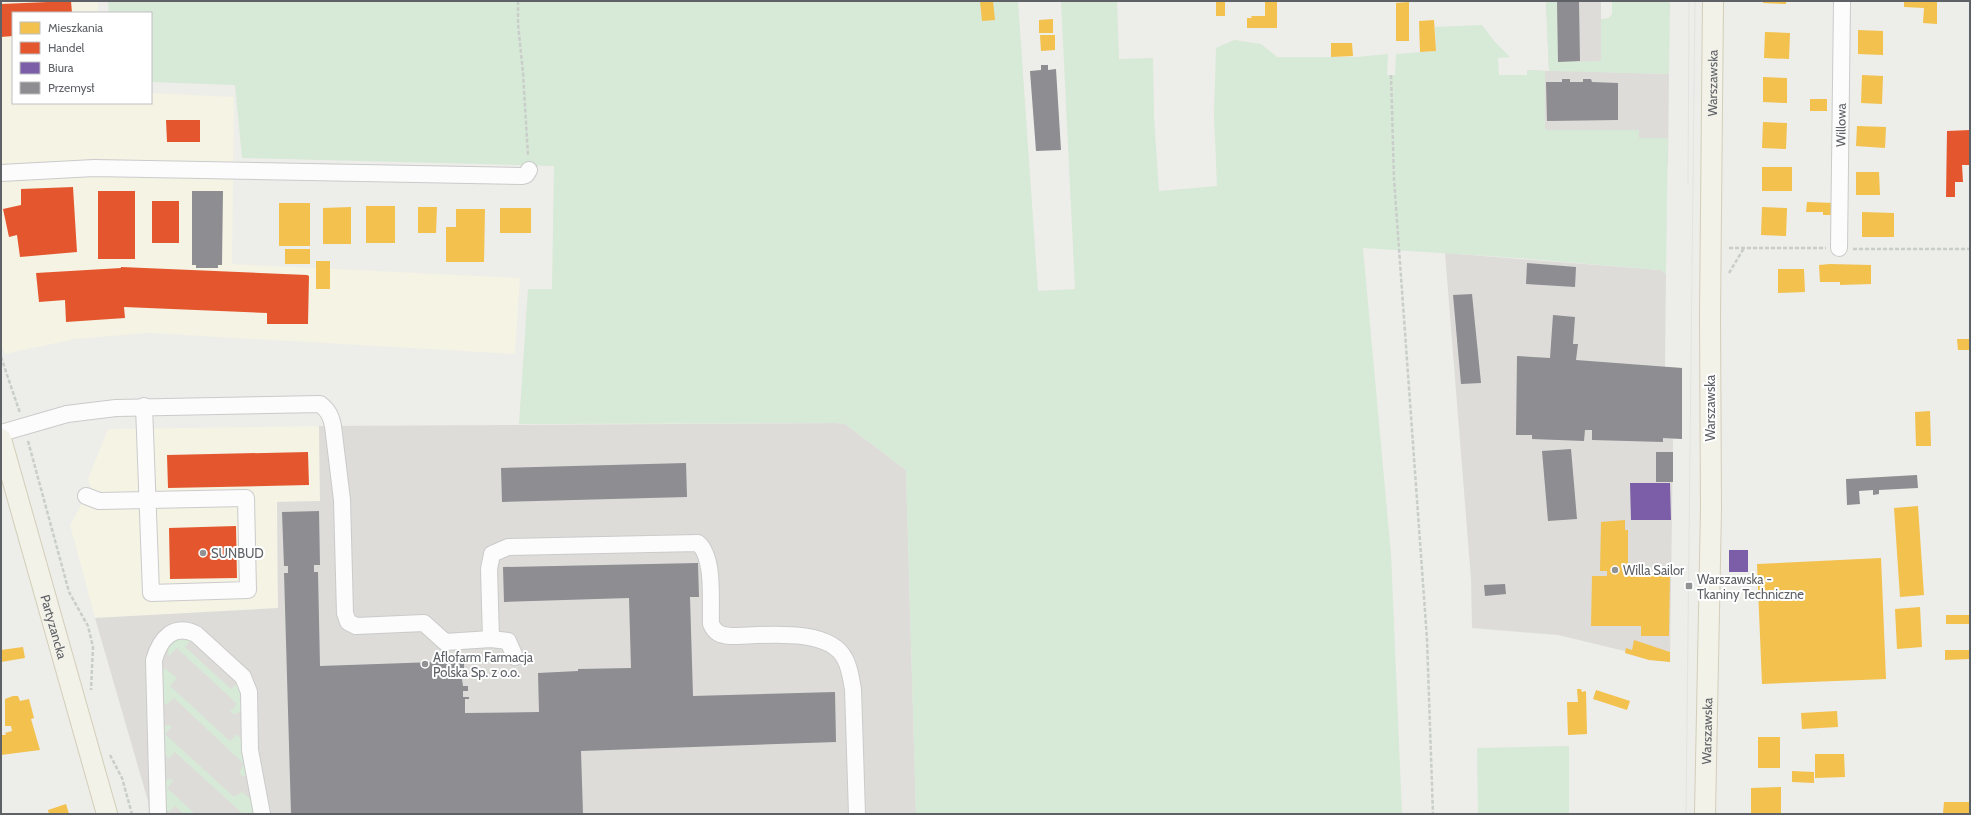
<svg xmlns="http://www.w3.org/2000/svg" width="1971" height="815" font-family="Cabin,sans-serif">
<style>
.commercial{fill:#f5f3e4}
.industrial{fill:#dddcd9}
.green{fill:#d7e9d7}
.homes{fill:#f2c14e}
.shops{fill:#e4572e}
.offices{fill:#7b5ea7}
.industry{fill:#8d8d92}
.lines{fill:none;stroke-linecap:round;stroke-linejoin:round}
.minor-casing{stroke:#cacbca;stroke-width:18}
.major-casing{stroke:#d3ceb9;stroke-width:22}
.path{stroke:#c9cecb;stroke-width:2.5;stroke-dasharray:4 2;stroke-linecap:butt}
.minor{stroke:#fcfcfc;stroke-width:16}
.major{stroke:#f3f2e9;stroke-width:20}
.tram{stroke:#e3e3e3;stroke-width:1}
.poi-dot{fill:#909294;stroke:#fff;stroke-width:1.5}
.labels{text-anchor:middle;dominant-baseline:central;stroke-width:4;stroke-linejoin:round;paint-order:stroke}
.street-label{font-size:13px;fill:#5e6166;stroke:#fff}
.poi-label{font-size:13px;fill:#5e6166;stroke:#fff;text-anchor:start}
</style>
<rect width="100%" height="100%" fill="#edede9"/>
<path class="commercial" d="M1 1H98V13H13V103H151V93L234 97 232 264 520 278 515 354 149 333 75 339 5 354 1 344Z
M319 426 320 501 277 502 278 609 95 618 70 525 91 487 88 479 108 429Z"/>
<path class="industrial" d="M1546 1H1601V72L1669 74 1668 165 1531 164 1527 70 1549 71Z
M1445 253 1661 270 1666 274 1665 367 1682 368V439H1673L1670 662 1558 635 1472 628 1471 579Z
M837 423 845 424 906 470 916 814H149L148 801 95 618 278 608 277 502 320 501 319 426Z"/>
<path class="green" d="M108 1H1018L1038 291 1075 289 1061 1H1117L1119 59 1153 58 1154 117 1159 191 1217 186 1214 115 1216 48 1234 40 1261 44 1277 57H1357L1388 54 1387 75H1395L1396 54 1436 51 1435 27 1482 25 1494 41 1510 57 1498 58 1499 75H1527V70L1545 71V130H1639V138H1668L1666 274 1661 270 1519 258 1363 248 1391 554 1402 814H916L906 470 845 424 837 423 519 424 528 289H552L554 166 242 158 235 85 151 82V13H109Z
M1546 1H1557L1558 62 1601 61V19L1609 18 1612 14V1H1670L1669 74 1549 71Z
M174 637 192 639 185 647 231 689 239 682 240 684 242 710C238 714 234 715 230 712L237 704 177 648 169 656 167 647Z
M166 669 177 678 170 686 230 741 237 734 242 740 247 776H242L239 772 244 764 174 698 166 705 163 701 161 670Z
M167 725 172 726 165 734 234 797 242 792 252 801 256 814H243L175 752 168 759 163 751V728Z
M1569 746V814H1478L1477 748Z
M168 779 174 780 167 788 195 814H184L175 806 169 812 165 808 164 782Z"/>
<path class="homes" d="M980 1H993L995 20 982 21Z
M1216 1H1225V16H1216Z
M1265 1H1277V28H1247V18H1252L1251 16H1265Z
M1763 1H1786V4L1763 3Z
M1904 1H1937V24L1923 23 1924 8 1904 7Z
M1409 2V41H1396V3Z
M1053 19V33H1039V20Z
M1434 20 1436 51 1420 52 1419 21Z
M1858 30 1883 31V55L1858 54Z
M1765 32 1790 33 1789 59 1764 58Z
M1040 35H1055V50L1041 51Z
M1331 43H1352L1353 56 1331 57Z
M1862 75 1883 76 1882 104 1861 103Z
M1763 77 1787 78V103L1763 102Z
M1810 99H1827V111H1810Z
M1763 122 1787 123 1786 149 1762 148Z
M1857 126 1886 127 1885 148 1856 146Z
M1762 167H1792V191H1762Z
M1856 172H1879L1880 195H1856Z
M1807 202 1834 203V215H1823V212H1806Z
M279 203H310V246H279Z
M366 206H395V243H366Z
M351 207V244H323V208Z
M418 207H437L436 233H418Z
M1762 207 1787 208 1786 236 1761 235Z
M500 208H531V233H500Z
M456 209H485L484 262H446V227H456Z
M1862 212 1894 213V237H1862Z
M285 249H310V264H285Z
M316 261H330V289H316Z
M1830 264 1871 265V284L1840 285V282H1820L1819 265Z
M1778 269H1804L1805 292 1778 293Z
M1957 339H1970V350H1958Z
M1930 411 1931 446H1916L1915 412Z
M1918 506 1924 595 1900 597 1894 508Z
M1625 520V530H1628V572L1641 576 1670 575 1669 636H1641V626H1591L1592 576H1607V571H1600L1601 522Z
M1881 558 1886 679 1762 684 1757 564Z
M1920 607 1922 647 1897 649 1895 609Z
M1946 615H1970V624H1946Z
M1634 640 1670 652V662L1649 660 1625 653 1626 648 1632 650Z
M23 647 25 658 1 662V650Z
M1945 650H1970V659L1945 660Z
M1577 689H1581L1582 692 1586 691 1587 734 1568 735 1567 702H1578Z
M1596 690 1630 701 1627 710 1593 699Z
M13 696H18L20 701 29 699 34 718 31 719 40 750 1 755V735H6L5 733 12 731 11 726H5V699Z
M1837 711 1838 727 1802 729 1801 713Z
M1758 737H1780V768H1758Z
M1815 754H1844L1845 777 1815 778Z
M1792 771 1814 772V783L1792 782Z
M1781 787V814H1751V788Z
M1944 802H1970V813H1943Z
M66 804 69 814H49L48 810Z"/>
<path class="shops" d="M71 1 72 13H13V36L1 37V4Z
M166 120H200V142H167Z
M1970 130V165H1962L1963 182H1955V197H1946L1947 131Z
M73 187 77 252 20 257 17 235 9 237 3 209 21 205V189Z
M98 191H135V259H98Z
M152 201H179V243H152Z
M121 267 307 275 309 276 308 324H267V313L124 307 125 318 66 322 65 300 39 302 36 273 121 268Z
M308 452 309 485 168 488 167 455Z
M236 526 237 578 170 579 169 528Z"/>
<path class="offices" d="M1630 483H1670L1671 520H1631Z
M1729 550H1748V572H1729Z"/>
<path class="industry" d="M1557 1H1579L1580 61 1558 62Z
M1041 65H1048V70L1056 69 1061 150 1036 151 1030 71 1041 70Z
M1562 79H1570V82H1583V79H1591L1592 82 1618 83V120L1547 121 1546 82H1562Z
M192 191H223L222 265H218V268H196V265H192Z
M1527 263 1576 267 1575 287 1526 284Z
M1472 294 1481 383 1461 384 1453 295Z
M1553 315 1575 317 1573 344H1578L1576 360 1682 368V439L1663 438V442L1592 440V430H1585L1584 441 1532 439V435H1516L1517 356 1550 358Z
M1571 449 1577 519 1548 521 1542 451Z
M1656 452H1673V482H1656Z
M686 463 687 497 502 502 501 468Z
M1917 475 1918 488 1879 490V494L1873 495V490L1859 491 1860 504 1847 505 1846 479Z
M319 511 320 565H314V572H318L320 666 464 661V675H468V679H462L463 686H468V691H463V697H469V699H465V713L539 712 538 673 578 671V669L631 668 629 598 504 602 503 567 698 563 699 597H690L693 696 835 692 836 742 581 751 583 814H291L284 573H288V566H284L282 512Z
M1505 584 1506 594 1485 596 1484 585Z"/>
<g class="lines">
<g class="minor-casing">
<g id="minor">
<path d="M1 173 94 168 522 176 526 175 529 170"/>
<path id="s1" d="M1839 248 1842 1"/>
<path d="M1 433 67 414 116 408 320 404C328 410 331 416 333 426L342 500 345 613 348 622 356 626 424 623 445 642 491 639 508 641 515 657"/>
<path d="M86 496 99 501 246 498 248 590 151 593 144 406"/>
<path d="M491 639 489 569 492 554 508 547 698 543C715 558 710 602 711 624 715 633 720 635 730 636 761 636 829 626 845 659 850 668 851 679 853 689L857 814"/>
<path d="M158 814 154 660C160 639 173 623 196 634L243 677 249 692 250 750 262 814"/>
</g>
</g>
<g class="major-casing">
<g id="major">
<path id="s2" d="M1 439 107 814"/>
<path id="s3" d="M1705 814 1711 510 1710 316 1713 1"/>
</g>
</g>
<path class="path" d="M518 1V24L523 73 528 156
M1391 75 1394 179 1427 639 1433 814
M1729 248H1826
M1853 249H1970
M1729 273 1744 248
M1 357 20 413
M28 441 69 592 88 626 93 647 91 690
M110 755 122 778 132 814"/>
<use href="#minor" class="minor"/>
<use href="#major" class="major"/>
<path class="tram" d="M1688 184 1689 1
M1686 814 1695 1"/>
</g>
<g class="poi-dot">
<circle cx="203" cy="553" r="4"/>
<circle cx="1615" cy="570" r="4"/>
<rect x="1685" y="582" width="8" height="8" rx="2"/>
<circle cx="425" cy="664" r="4"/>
</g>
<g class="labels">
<g class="street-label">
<text stroke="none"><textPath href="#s3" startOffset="731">Warszawska</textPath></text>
<text stroke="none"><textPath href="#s1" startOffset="123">Willowa</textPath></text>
<text transform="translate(1710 408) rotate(-90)">Warszawska</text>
<text stroke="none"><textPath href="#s2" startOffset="195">Partyzancka</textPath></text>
<text stroke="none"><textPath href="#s3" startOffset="83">Warszawska</textPath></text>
</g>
<g class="poi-label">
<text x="211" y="553">SUNBUD</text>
<text x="1623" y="570">Willa Sailor</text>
<text x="1697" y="579">Warszawska -<tspan x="1697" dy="15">Tkaniny Techniczne</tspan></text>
<text x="433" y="657">Aflofarm Farmacja<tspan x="433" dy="15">Polska Sp. z o.o.</tspan></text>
</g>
</g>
<rect width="1971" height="815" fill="none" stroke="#5e6166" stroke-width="4"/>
<rect x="12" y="12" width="140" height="92" fill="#ffffff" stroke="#bfc0c2"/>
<rect x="20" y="22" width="20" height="12" fill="#f2c14e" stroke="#bfc0c2"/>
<text x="48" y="32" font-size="12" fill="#5e6166">Mieszkania</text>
<rect x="20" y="42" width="20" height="12" fill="#e4572e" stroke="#bfc0c2"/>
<text x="48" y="52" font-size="12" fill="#5e6166">Handel</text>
<rect x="20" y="62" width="20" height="12" fill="#7b5ea7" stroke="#bfc0c2"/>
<text x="48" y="72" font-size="12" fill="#5e6166">Biura</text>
<rect x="20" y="82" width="20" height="12" fill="#8d8d92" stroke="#bfc0c2"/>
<text x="48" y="92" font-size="12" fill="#5e6166">Przemysł</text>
</svg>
